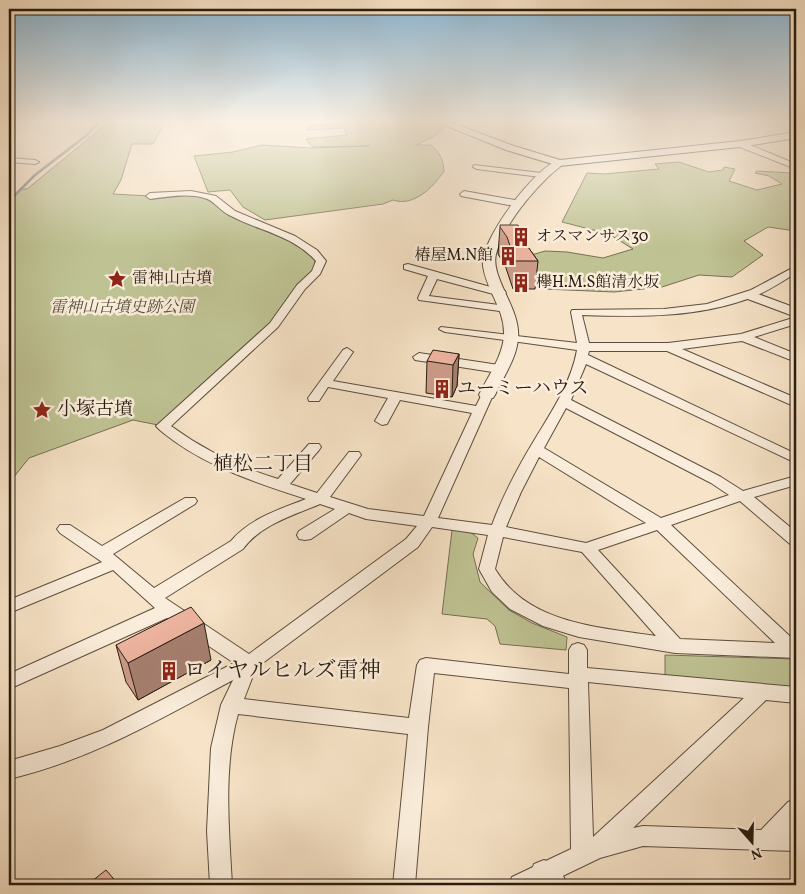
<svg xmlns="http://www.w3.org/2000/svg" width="805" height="894" font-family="Vollkorn,'Noto Serif JP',serif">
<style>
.green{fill:#bfc394;stroke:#747052}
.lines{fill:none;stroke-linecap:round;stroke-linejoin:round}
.stream{stroke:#6f7d77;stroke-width:2.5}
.minor-casing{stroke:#5c4e3e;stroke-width:2}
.tertiary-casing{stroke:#5c4e3e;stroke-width:2}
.secondary-casing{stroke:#281c10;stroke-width:2}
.minor{fill:#faeddb;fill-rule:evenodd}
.tertiary{fill:#faeddb;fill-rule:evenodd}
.secondary{fill:#faeddb;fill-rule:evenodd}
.wall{fill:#cd9c8a;stroke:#281c10}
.shaded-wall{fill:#a77f70;stroke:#281c10}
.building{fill:#eeb5a0;stroke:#281c10}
.labels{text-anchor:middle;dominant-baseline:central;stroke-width:5;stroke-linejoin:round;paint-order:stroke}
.far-poi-label{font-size:16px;fill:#281c10;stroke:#faeddb;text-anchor:start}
.far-park-label{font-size:16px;font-style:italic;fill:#554e38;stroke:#faeddb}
.poi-label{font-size:19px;fill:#281c10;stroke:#faeddb;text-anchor:start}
.neighbourhood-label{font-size:20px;fill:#281c10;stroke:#faeddb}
.near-poi-label{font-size:22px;fill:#281c10;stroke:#faeddb;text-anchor:start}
</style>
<rect width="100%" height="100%" fill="#f7e3c7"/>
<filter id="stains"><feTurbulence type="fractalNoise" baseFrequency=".004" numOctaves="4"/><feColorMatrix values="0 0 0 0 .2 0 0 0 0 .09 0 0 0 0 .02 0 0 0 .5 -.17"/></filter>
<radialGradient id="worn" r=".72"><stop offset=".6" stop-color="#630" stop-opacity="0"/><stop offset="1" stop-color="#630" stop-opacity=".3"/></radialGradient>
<path class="green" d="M109 122H165L153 144H132L121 180 113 194 150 196 204 195 232 213 314 251 316 272 274 325 163 426 133 420 29 458 9 483V202L21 189H27Z
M333 122H388L379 126 387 125 390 122H427L445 128 433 137 416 145H431C440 153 443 159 444 171 433 188 413 207 393 200L383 204 265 220 243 207 230 190 208 192 194 156 233 152 262 145 312 148 369 146 312 147 306 139 347 135 344 128 306 130 309 126 334 125Z
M679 162 709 172 723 170 724 167 735 169 729 181 757 190 782 184 769 176 755 173 757 171 792 173 796 175V231L768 227 744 241 763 255 732 277 699 275 662 287 614 292 544 289 525 274 521 258 545 251 567 252 603 258 633 249 609 234 562 222 587 173 604 174 659 169 655 164Z
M452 530 469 531 478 538 473 554 480 582 509 610 532 623 567 637 566 650 500 644 495 626 487 619 442 614Z
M665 655 796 659V690L665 678Z"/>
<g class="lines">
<path class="stream" d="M9 201 35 175 87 135 98 122"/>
<g class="minor-casing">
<path id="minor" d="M737 142H743L796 164V169L737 146Z
M9 158 35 160 39 162 35 164 9 162Z
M474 165 541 173 545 175 541 177 477 169 473 167Z
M191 191 216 196 235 211 295 236 317 250 326 261 320 274 305 289 278 327 171 426C204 450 239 467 278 479L309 444H319L321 447 319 450 290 484 317 493 349 452H359L361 455 330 497 368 509 424 516 472 413 400 400 387 424 382 425 375 421 388 398 328 387 319 401H309L308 398 343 350 347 348 353 352 333 381 476 406 483 392H491L493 395 438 518 492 525C503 495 518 467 535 439 552 411 571 383 577 350L445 332 439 329 441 327 577 343 571 312 572 310 664 309 707 304 751 290 796 266V273C782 282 768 291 753 297 698 318 640 317 582 315L589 343H668L741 334 796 317V324L754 337 796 354V362L742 341 682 349 796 398V407L667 351H589L588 355 796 454V463L586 364 571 400 721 477 743 491 796 476V485L754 497 796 532V545L790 544 740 501 671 525 796 642V658L675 653 579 637 543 626 510 609 492 592 479 569 488 535 432 527 418 547 256 668 244 699 409 718 417 665 420 660 426 658 569 674V650L572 645 578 643 584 645 587 650V668L796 687V703L766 700 633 828 643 826 761 830 788 802 796 799V824L790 830 796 831V851L643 846 600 858 544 885H509L512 877 571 849 569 688 434 673 428 727 415 885H393L408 734 238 714C223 768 229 829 232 885H210L207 831 211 748 221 705 233 680C158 720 93 759 9 779V761L60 746 103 730 234 663 167 618 9 689V674L155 608 113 570 9 613V600L102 562 60 533 57 529 60 525H70L102 546 185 498H195L197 501 195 504 113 554 154 588 231 541C249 519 280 509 306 499 261 484 213 469 174 441 168 436 161 432 156 426L270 323 297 285 312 271 316 261C292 235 259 231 229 215 219 210 214 200 204 198 187 193 167 197 150 199L146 196 150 193ZM566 408 711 483 729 495 661 518 544 448ZM539 457 646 523 586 543 506 527 521 492ZM320 504 335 509 299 531 297 535 299 539 305 540 311 539 349 513 366 519 417 526 406 539 249 654 165 598 243 549C260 525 294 515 320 504ZM657 530 775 643 680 639 598 550ZM503 537 582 552 656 636C598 627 528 624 495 569ZM588 682 744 698 593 837Z
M464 191 520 201 524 204 520 207 461 196 460 194Z
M408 264 505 291 506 293 501 296 437 279 429 296 507 306 512 309 507 312 419 300 418 298 428 276 404 269V265Z
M419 353 499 365 505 369 499 373 415 360 413 357Z"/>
</g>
<g class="tertiary-casing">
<path id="tertiary" d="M559 160 564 163C558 169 550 174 544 181 525 200 503 228 496 254 490 278 521 309 518 338 517 358 503 377 495 395L493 398H481L479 395C488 376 503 356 504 335 505 309 486 290 483 266 479 241 536 166 559 160Z
M750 291 796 308V317L745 298 743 295Z
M544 860C557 865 563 873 567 885H535L530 874 534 864Z"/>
</g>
<g class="secondary-casing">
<path id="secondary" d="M437 122H450L514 146 560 160 740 141 796 132V138L740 147 559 166 506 150Z"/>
</g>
<use href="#minor" class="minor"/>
<use href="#tertiary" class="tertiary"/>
<use href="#secondary" class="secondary"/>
</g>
<path class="wall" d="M500 227 523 240 538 261 535 289H513L505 265 498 254Z
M459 354 457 386 452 397 426 393 427 361Z
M116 645 211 660 138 700 126 682Z"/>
<path class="shaded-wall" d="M459 354 457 386 452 397 453 365Z
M204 623 211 660 138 700 128 663Z"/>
<path class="building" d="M500 225H518L523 240 538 261H515L507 237 500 227Z
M433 350 459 354 453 365 427 361Z
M191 607 204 623 128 663 116 645Z
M106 870 119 885H87Z"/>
<linearGradient id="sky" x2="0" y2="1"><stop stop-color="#8bb8d6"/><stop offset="0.49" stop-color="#fbf2e6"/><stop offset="1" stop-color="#fbf2e6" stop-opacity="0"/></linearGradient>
<rect width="805" height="247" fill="url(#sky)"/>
<defs>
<g id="building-bare" transform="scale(1.5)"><path d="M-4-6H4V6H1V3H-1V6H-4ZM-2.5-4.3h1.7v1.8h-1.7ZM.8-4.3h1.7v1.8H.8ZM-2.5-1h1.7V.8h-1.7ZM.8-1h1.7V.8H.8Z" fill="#8f2418" stroke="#faeddb" stroke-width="2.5" paint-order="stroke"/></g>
<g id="sight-bare" transform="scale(1.5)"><path d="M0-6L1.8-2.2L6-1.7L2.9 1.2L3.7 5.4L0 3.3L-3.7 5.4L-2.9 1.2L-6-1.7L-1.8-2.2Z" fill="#8f2418" stroke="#faeddb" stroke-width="2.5" paint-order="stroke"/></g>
</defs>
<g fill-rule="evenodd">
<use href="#building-bare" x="521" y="237"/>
<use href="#building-bare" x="508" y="256"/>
<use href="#sight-bare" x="117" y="279"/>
<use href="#building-bare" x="521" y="283"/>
<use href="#building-bare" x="442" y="389"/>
<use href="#sight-bare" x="42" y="410"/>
<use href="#building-bare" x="169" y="671"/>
</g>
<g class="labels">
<g class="far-poi-label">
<text x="536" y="237">オスマンサス30</text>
<text x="493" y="256" text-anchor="end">椿屋M.N館</text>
<text x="132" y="279">雷神山古墳</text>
<text x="536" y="283">欅H.M.S館清水坂</text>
</g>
<g class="far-park-label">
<text x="122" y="308">雷神山古墳史跡公園</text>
</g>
<g class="poi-label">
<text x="457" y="389">ユーミーハウス</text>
<text x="57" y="410">小塚古墳</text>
</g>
<g class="neighbourhood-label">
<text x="263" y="465">植松二丁目</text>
</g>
<g class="near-poi-label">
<text x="184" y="671">ロイヤルヒルズ雷神</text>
</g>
</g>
<rect width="805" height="894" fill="none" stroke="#f7e3c7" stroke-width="30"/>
<rect x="10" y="10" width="785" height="874" fill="none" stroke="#281c10" stroke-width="2.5"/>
<rect x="15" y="15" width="775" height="864" fill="none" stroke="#281c10"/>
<g transform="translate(752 842) rotate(160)" stroke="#faeddb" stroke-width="4" paint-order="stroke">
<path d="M0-4L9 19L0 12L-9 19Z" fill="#281c10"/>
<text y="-8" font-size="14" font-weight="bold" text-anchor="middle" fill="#281c10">N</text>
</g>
<rect width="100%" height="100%" filter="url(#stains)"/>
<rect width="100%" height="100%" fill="url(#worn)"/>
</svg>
